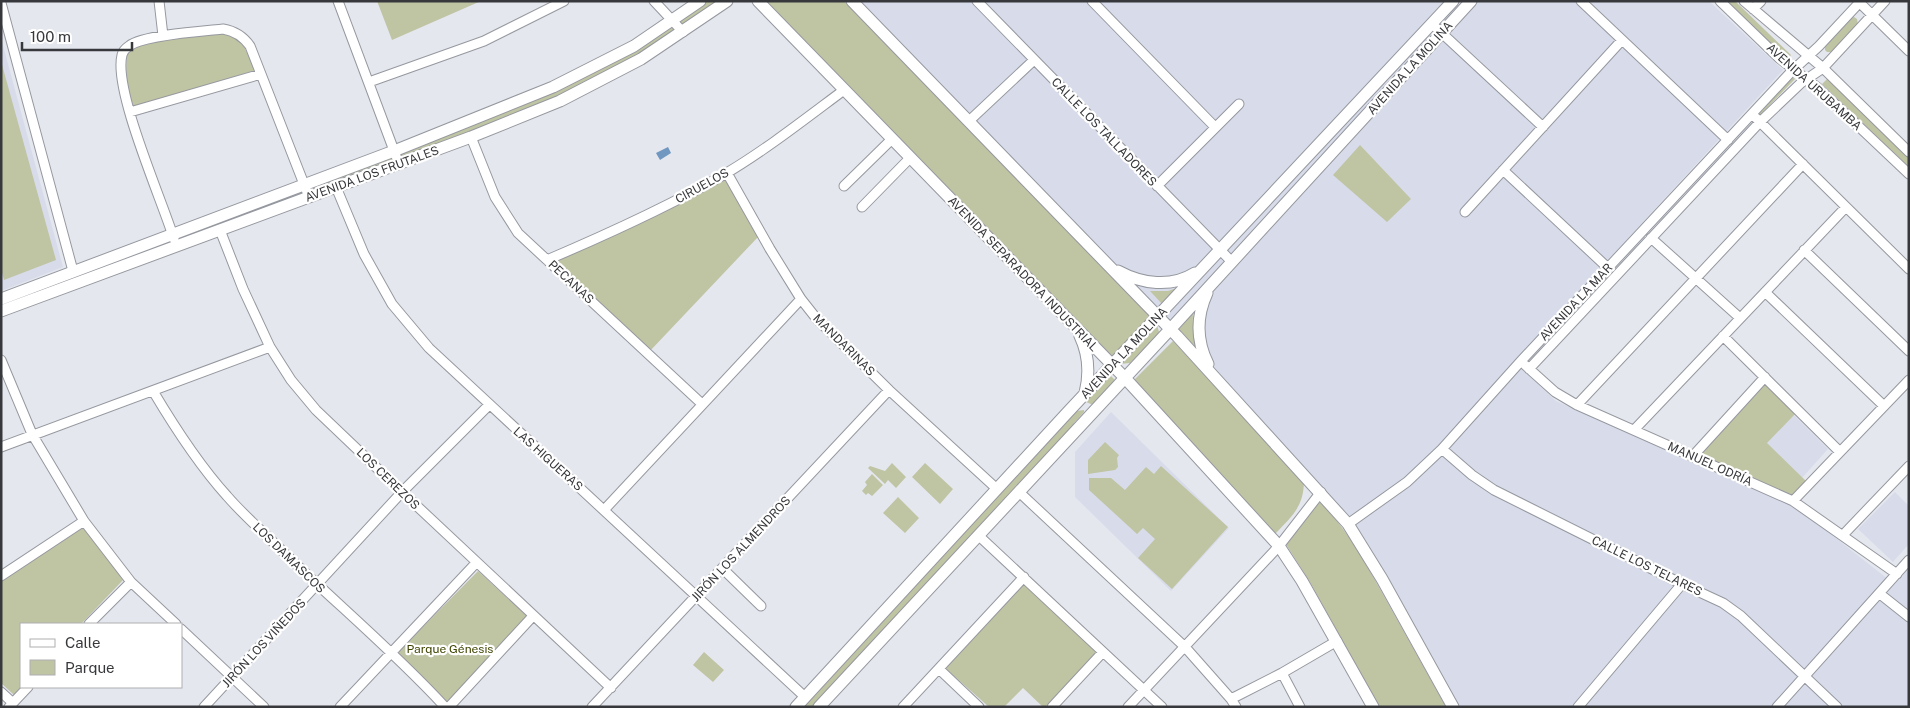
<svg xmlns="http://www.w3.org/2000/svg" width="1910" height="708" font-family="'Public Sans',sans-serif">
<style>
.built{fill:#d8dcea}
.green{fill:#bfc4a3}
.water{fill:#6f97bf}
.lines{fill:none;stroke-linecap:round;stroke-linejoin:round}
.minor-casing{stroke:#95989f;stroke-width:11}
.major-casing{stroke:#95989f;stroke-width:13}
.minor{stroke:#fff;stroke-width:9}
.major{stroke:#fff;stroke-width:11}
.labels{text-anchor:middle;dominant-baseline:central;stroke-width:4.5;stroke-linejoin:round;paint-order:stroke}
.street-label{font-size:12px;fill:#37383b;stroke:#fff}
.park-label{font-size:12px;fill:#404501;stroke:#fff}
</style>
<rect width="100%" height="100%" fill="#e5e7ef"/>
<path class="built" d="M858 1H1709L1783 70 1514 362 1556 401 1791 503 1893 583 1909 566V707H1457L1348 518Z
M1 38 63 267 1 291Z
M1111 412 1229 528 1171 591 1075 497V452Z
M1794 415 1828 449 1802 478 1766 443Z
M1895 492 1909 506V544L1893 562 1858 529Z"/>
<path class="green" d="M377 1H481L392 40Z
M707 1H721L684 26 680 21Z
M764 1H844L1152 316 1112 361Z
M1725 1H1735L1791 55 1787 60Z
M1854 17 1857 19 1858 25 1832 52H1827L1825 50V45L1850 18Z
M672 27 676 29 639 56 556 98 405 157 401 155 402 151 636 50Z
M231 32 241 41 256 70 134 107C127 90 125 73 127 54 151 33 200 35 231 32Z
M1 61 56 260 4 280 1 269Z
M1793 77 1795 79 1759 116 1757 114Z
M1827 79 1909 158V168L1822 84Z
M1360 145 1411 199 1387 222 1333 175Z
M389 157 392 160V163L317 191V186Z
M724 176 758 237 649 352 551 261Z
M300 191 304 194 178 242 177 237Z
M1182 286 1163 305 1150 291H1168Z
M1193 312C1192 330 1195 343 1202 359L1177 332Z
M1157 325 1159 332 1158 335 1130 363 1120 364Z
M1173 341 1304 480C1304 507 1292 516 1275 534L1133 381Z
M1110 375 1116 381 1093 405 1084 401Z
M1766 381 1797 412 1767 443 1807 482 1794 496 1698 454Z
M1084 410V412L1074 423V425L813 707H804L1076 411Z
M1105 442 1119 455 1117 458 1118 467 1115 470 1088 474V460Z
M892 463 906 477 896 488 888 480 885 484 868 468 870 466 885 471Z
M925 463 953 489 940 504 912 477Z
M1161 466 1228 527 1172 589 1138 558 1155 539 1143 528 1137 534 1089 490V478H1111L1125 490 1146 467 1154 474Z
M872 474 883 485 872 496 868 493 866 495 862 491 867 485 865 482Z
M898 497 919 518 905 533 883 513Z
M1323 502 1357 548 1446 707H1379L1310 582 1287 546V537L1314 504Z
M82 526 124 579 81 624H21V687L14 695 1 683V581Z
M478 571 528 617 449 702 445 703 425 679 399 656V651Z
M1022 583H1025L1097 651V654L1045 707H1043L1023 688 1004 707H989L945 668Z
M704 652 724 670 713 682 693 665Z"/>
<path class="water" d="M668 147 671 153 660 160 656 153Z"/>
<g class="lines">
<g class="minor-casing">
<path id="minor" d="M159 1 163 36
M338 1 399 164
M654 1 683 32
M977 1 1232 262
M1092 1 1215 127
M1581 1 1728 140
M1720 1 1779 58 1817 87 1909 174
M1744 1 1823 68 1909 152
M1 3 73 271
M1860 3 1909 51
M1753 9 1761 1
M1432 24 1543 127
M369 82 484 41 564 1
M130 112 261 74
M1756 118 1909 269
M969 121 1034 60
M471 137 495 197 518 233 702 404
M1503 170 1608 268
M727 173 770 249 801 299 816 318 889 390 997 489
M844 186 892 139
M1157 186 1239 104
M336 187 364 254 392 304 429 348 805 697
M862 207 910 158
M1465 212 1622 40
M220 230 243 289 270 347 291 380 316 410 402 492 611 688
M1651 238 1740 318
M174 239C162 200 113 90 122 55 123 51 126 48 129 46 143 35 204 31 223 29 235 31 243 36 250 46L309 197
M1804 250 1909 351
M547 260C608 234 668 207 725 174 767 149 805 119 844 90
M1765 292 1884 406
M1723 336 1840 452
M1 360 32 434 84 521 131 582 176 624
M1525 365 1555 392 1577 405 1793 501 1897 574
M1529 369 1760 122 1801 83 1823 68 1885 1
M153 391C175 428 198 464 227 496 240 511 255 525 270 539 327 596 391 648 445 707
M1577 405 1803 164
M1634 430 1846 207
M1 447 270 347
M1442 449 1472 475 1494 490 1682 584 1723 603 1741 616 1837 707
M1692 457 1765 377
M1019 492 1185 647 1231 699 1236 707
M1793 501 1909 380
M604 510 801 299
M1348 524 1407 482 1442 449 1521 361 1791 72 1819 46 1861 1
M1843 535 1909 466
M979 536 1162 707
M723 569 761 606
M1 576 84 521
M1880 594 1909 617
M89 624 131 582
M181 629 264 707
M939 669 979 707
M1282 673 1300 707
M1 692 13 703
M1231 699 1282 673 1337 641
M9 707 28 687
M204 707 402 492 489 405
M340 707 476 563
M449 707 533 616
M592 707 889 390
M903 707 1024 577
M1052 707 1103 652
M1128 707 1279 546 1321 492
M1578 707 1682 584
M1777 707 1909 560"/>
</g>
<g class="major-casing">
<path id="major" d="M758 1 1125 378 1279 546 1302 581 1373 707
M852 1 1177 336 1348 524 1382 579 1453 707
M1118 271C1142 284 1171 288 1195 273
M1207 293C1196 317 1196 340 1208 364
M1 299 394 151 553 87 634 46 700 1
M1 311 471 137 560 101 641 59 727 1
M1080 336C1089 355 1090 373 1085 393
M796 707 1067 413 1453 1
M819 707 1176 323 1471 1"/>
</g>
<use href="#minor" class="minor"/>
<use href="#major" class="major"/>
</g>
<g class="labels">
<g class="street-label">
<text transform="translate(1410 68) rotate(-48)">AVENIDA LA MOLINA</text>
<text transform="translate(1814 87) rotate(42)">AVENIDA URUBAMBA</text>
<text transform="translate(1104 132) rotate(46)">CALLE LOS TALLADORES</text>
<text transform="translate(372 174) rotate(-20)">AVENIDA LOS FRUTALES</text>
<text transform="translate(702 186) rotate(-29)">CIRUELOS</text>
<text transform="translate(1023 274) rotate(46)">AVENIDA SEPARADORA INDUSTRIAL</text>
<text transform="translate(571 282) rotate(43)">PECANAS</text>
<text transform="translate(1576 302) rotate(-47)">AVENIDA LA MAR</text>
<text transform="translate(844 345) rotate(45)">MANDARINAS</text>
<text transform="translate(1124 353) rotate(-47)">AVENIDA LA MOLINA</text>
<text transform="translate(548 459) rotate(42)">LAS HIGUERAS</text>
<text transform="translate(1710 464) rotate(24)">MANUEL ODRÍA</text>
<text transform="translate(388 479) rotate(44)">LOS CEREZOS</text>
<text transform="translate(741 549) rotate(-47)">JIRÓN LOS ALMENDROS</text>
<text transform="translate(289 558) rotate(44)">LOS DAMASCOS</text>
<text transform="translate(1647 566) rotate(26)">CALLE LOS TELARES</text>
<text transform="translate(264 643) rotate(-47)">JIRÓN LOS VIÑEDOS</text>
</g>
<g class="park-label">
<text x="450" y="649">Parque Génesis</text>
</g>
</g>
<rect width="1910" height="708" fill="none" stroke="#37383b" stroke-width="5"/>
<rect x="20" y="623" width="162" height="65" fill="#ffffff" stroke="#afafb1"/>
<rect x="30" y="639" width="25" height="8" fill="#ffffff" stroke="#afafb1"/>
<text x="65" y="648" font-size="15" fill="#37383b">Calle</text>
<rect x="30" y="660" width="25" height="15" fill="#bfc4a3" stroke="#afafb1"/>
<text x="65" y="673" font-size="15" fill="#37383b">Parque</text>
<path d="M22 42v8h110v-8" fill="none" stroke="#37383b" stroke-width="2.5"/>
<text x="30" y="42" font-size="15" fill="#37383b" stroke="#ffffff" stroke-width="4" paint-order="stroke">100 m</text>
</svg>
